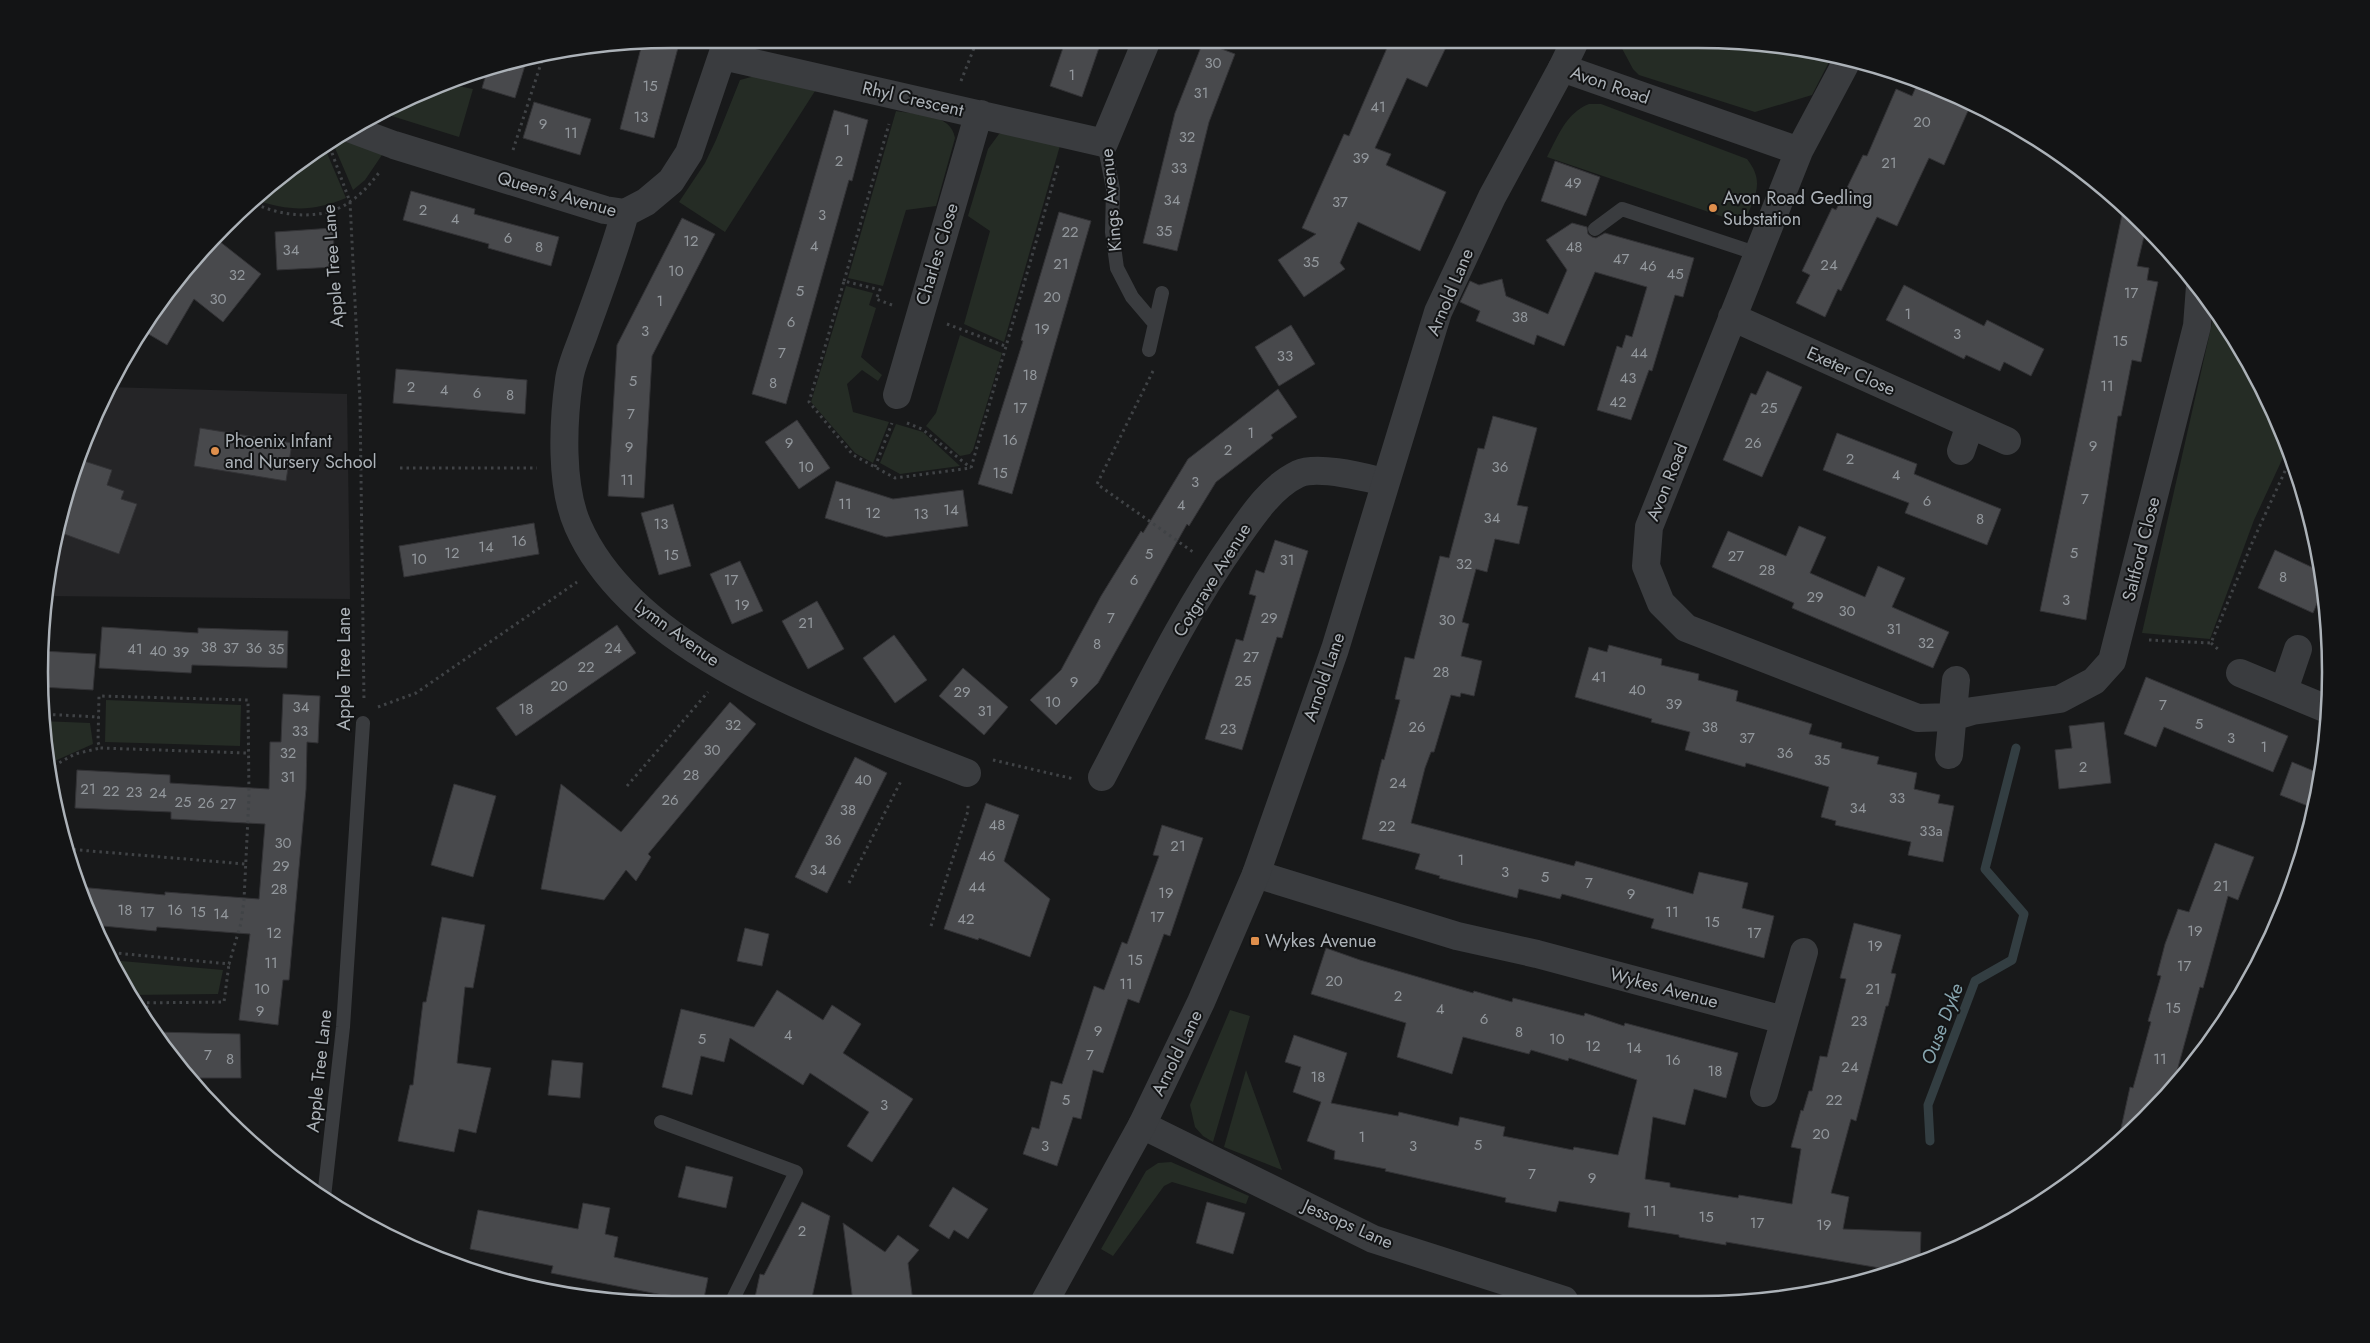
<svg xmlns="http://www.w3.org/2000/svg" width="2370" height="1343" font-family="Jost,sans-serif">
<style>
.built{fill:#252527}
.green{fill:#252c25}
.lines{fill:none;stroke-linecap:round;stroke-linejoin:round}
.stream{stroke:#333e42;stroke-width:9}
.building{fill:#48494c;stroke:#333336}
.path{stroke:#404346;stroke-width:3;stroke-dasharray:2.5 4;stroke-linecap:butt}
.service{stroke:#3a3c3f;stroke-width:14}
.minor{stroke:#3a3c3f;stroke-width:28}
.tertiary{stroke:#3a3c3f;stroke-width:28}
.poi-dot{fill:#df8f4c;stroke:#131415;stroke-width:2}
.labels{text-anchor:middle;dominant-baseline:central;stroke-width:4;stroke-linejoin:round;paint-order:stroke}
.number-label{font-size:15px;fill:#93989d}
.street-label{font-size:18px;fill:#acb2b8;stroke:#131415}
.poi-label{font-size:18px;fill:#acb2b8;stroke:#131415;text-anchor:start}
.water-label{font-size:19px;font-style:italic;fill:#87a5af;stroke:#131415}
.rim{fill:none;stroke:#acb2b8;stroke-width:2.5}
</style>
<rect width="100%" height="100%" fill="#18191a"/>
<path class="built" d="M107 387 347 394 350 599 44 596 60 507Z"/>
<path class="green" d="M1646 40 1665 47C1702 27 1789 50 1831 58L1812 95 1755 112 1639 75 1633 69 1618 41Z
M755 76 815 91 725 232 679 202 705 163 716 140 740 80Z
M443 83 473 89 459 137 379 112 391 104Z
M1589 104H1601L1747 159C1766 183 1754 197 1744 224L1547 157C1558 136 1566 113 1589 104Z
M896 111C917 115 951 113 955 138L936 206 906 210 883 286 848 278Z
M1014 129 1061 142 1004 342 964 324 990 231 968 216 988 149 999 134Z
M344 133 386 149 365 180 353 190 332 141Z
M324 146 346 198C312 212 290 211 255 200 271 176 300 161 324 146Z
M846 286 873 293 869 305 876 308 861 357 882 375 878 381 862 370 847 384 853 412 889 422 873 463 855 453 811 402Z
M2215 310 2266 392 2287 449 2254 520 2210 639 2142 633Z
M960 335 1002 353 973 450 970 454 960 456 926 426 936 413Z
M896 424 923 432 960 466 900 474 880 463Z
M106 700 241 705 240 746 105 742Z
M41 721 90 723 93 744 50 763 46 755Z
M110 960 223 970 218 994 129 995Z
M1230 1010 1250 1016 1213 1142 1203 1136 1195 1127 1190 1105Z
M1246 1070 1282 1170 1224 1147Z
M1171 1162 1249 1196 1246 1204 1172 1182 1164 1186 1113 1256 1101 1249 1146 1171 1158 1163Z"/>
<g class="lines">
<path class="stream" d="M1930 1141 1928 1105 1975 981 2012 960 2024 914 1985 869 2016 748"/>
</g>
<path class="building" d="M1390 41H1449L1427 87 1407 78 1375 148 1391 154 1386 165 1446 192 1420 251 1358 222 1340 263 1345 269 1304 297 1278 260 1316 234 1302 228 1344 134 1349 136Z
M1065 42H1101L1082 97 1050 86Z
M1203 42 1235 54 1209 122 1177 251 1143 243 1175 113Z
M642 44H679L654 138 620 129Z
M527 59 515 98 482 88 488 68Z
M1919 80 1971 104 1944 165 1929 158 1897 226 1877 217 1841 291 1838 289 1825 317 1796 303 1810 275 1802 271 1832 208 1836 210 1863 155 1867 156 1896 89 1912 96Z
M534 102 591 119 580 155 523 138Z
M834 110 868 120 852 181 849 180 786 404 752 394Z
M1555 161 1600 177 1586 216 1541 201Z
M411 191 475 209 474 214 559 237 551 266 488 248 489 244 403 220Z
M2124 205 2146 228 2137 266 2149 268 2147 280 2158 282 2141 362 2132 360 2121 416H2118L2086 620 2040 611Z
M1059 212 1091 221 1012 494 978 484 1023 341 1021 340Z
M682 218 715 234 652 356 644 498 608 496 617 345Z
M1572 223 1587 227 1588 234 1592 237 1596 238 1605 233 1694 258 1683 297 1675 295 1652 371 1649 370 1631 420 1597 410 1617 346 1622 348 1626 335 1632 337 1647 287 1595 272 1564 346 1537 335 1534 345 1476 321 1480 311 1460 302 1470 281 1479 285 1502 279 1506 296 1548 314 1567 270 1546 240Z
M333 228 335 267 277 270 275 232Z
M214 237 261 274 223 322 194 299 167 345 140 329Z
M1904 285 1984 326 1987 320 2044 349 2031 376 2004 362 2000 371 1966 355 1964 359 1886 320Z
M1291 325 1315 364 1279 386 1255 347Z
M396 369 527 380 525 414 393 403Z
M1767 371 1802 387 1762 477 1723 460 1751 393 1756 395Z
M1278 389 1297 417 1271 435 1273 438 1216 482 1189 526 1187 524 1098 683 1056 725 1030 700 1061 670 1101 596 1141 531 1143 533 1188 459Z
M1493 416 1537 428 1517 505 1528 507 1519 544 1495 539 1487 572 1476 569 1462 622 1469 624 1461 656 1482 661 1474 696 1461 693 1460 697 1451 695 1434 752H1431L1425 768 1411 823 1574 866 1576 861 1693 894 1699 872 1748 883 1742 908 1774 916 1764 958 1651 928 1654 919 1562 894 1560 899 1519 889 1517 898 1439 878 1440 876 1415 869 1420 854 1362 839 1382 759 1384 760 1400 700 1395 699 1405 657 1414 659 1440 556 1449 558 1478 448 1484 449Z
M797 420 830 468 799 489 765 442Z
M200 428 292 443 286 481 194 466Z
M1837 433 1917 464 1914 474 2001 509 1987 545 1905 513 1909 503 1823 470Z
M78 459 112 470 107 485 124 491 121 499 137 504 119 554 56 531 60 507Z
M836 481 893 499 963 490 968 526 886 537 825 518Z
M673 504 691 566 659 575 641 513Z
M534 523 539 554 404 577 399 546Z
M1799 526 1826 537 1810 573 1865 597 1878 566 1905 578 1892 607 1949 632 1933 668 1792 608 1794 603 1712 567 1728 531 1786 556Z
M1275 540 1308 551 1282 638 1277 637 1242 750 1205 739 1236 639 1243 641 1256 596 1249 594 1256 570 1264 573Z
M2275 550 2320 571 2323 589 2313 613 2258 588Z
M740 561 763 611 732 624 710 574Z
M817 601 844 649 808 669 782 621Z
M617 625 636 653 516 736 496 708Z
M102 627 198 633V628L288 631 287 668 192 665 191 673 99 668Z
M894 635 927 680 895 703 863 658Z
M1609 645 1662 659 1661 665 1699 674 1698 680 1738 691 1736 701 1812 724 1809 734 1842 743 1841 748 1879 757 1877 764 1917 773 1914 789 1940 795 1938 803 1954 806 1943 862 1908 855 1911 842 1835 825 1836 821 1821 817 1829 787 1746 763 1745 767 1685 750 1690 732 1651 722 1652 719 1575 697 1589 647 1607 652Z
M42 651 96 654 93 690 41 687Z
M963 668 1008 707 984 735 939 696Z
M2146 677 2288 736 2273 772 2164 727 2156 747 2124 734Z
M283 694 320 696 318 743 307 742 306 789 289 980H283L278 1025 239 1020 250 934 157 927 156 931 92 925 79 887 165 895V892L259 899 265 824 171 819V812L75 808 77 770 170 775V783L269 789 270 742H281Z
M730 702 756 724 648 854 651 857 636 881 626 870 604 900 541 889 561 784 621 832Z
M2104 722 2111 783 2059 789 2055 750 2072 748 2069 726Z
M855 757 887 773 827 893 795 877Z
M2292 762 2321 774 2313 808 2280 795Z
M454 784 496 796 473 877 431 865Z
M986 803 1019 815 1004 861 1050 899 1030 957 979 938 978 940 944 929Z
M1162 825 1203 838 1170 936 1164 934 1139 1003 1128 999 1103 1073 1093 1070 1081 1119 1073 1117 1057 1166 1023 1154 1032 1127 1039 1129 1051 1081 1062 1084 1094 986 1104 990 1122 942 1127 944 1159 856 1153 855Z
M2215 843 2254 857 2238 900 2228 896 2203 988 2200 987 2174 1082 2146 1119 2118 1142 2130 1087 2133 1088 2151 1022 2148 1021 2161 976 2157 975 2165 944 2178 909 2189 912Z
M442 917 485 925 473 988 465 987 457 1063 491 1068 476 1133 459 1129 454 1152 398 1141 410 1085H413L423 1002H426Z
M1854 923 1901 935 1891 973 1896 974 1888 1006H1886L1856 1121 1851 1119 1831 1193 1849 1197 1843 1229 1921 1232 1920 1262 1902 1271 1880 1276V1268L1726 1242V1245L1679 1237V1235L1628 1227 1630 1213 1559 1201 1556 1212 1505 1202 1506 1198 1385 1171 1386 1169 1334 1159 1335 1151 1307 1141 1321 1102 1293 1092 1301 1067 1285 1062 1294 1035 1347 1053 1331 1103 1398 1116 1399 1112 1458 1126 1460 1117 1505 1127 1503 1136 1573 1150 1574 1147 1618 1155 1637 1080 1569 1058 1568 1061 1531 1050 1529 1054 1463 1037 1452 1074 1397 1057 1406 1023 1311 994 1326 948 1360 960 1473 993 1474 991 1512 1002 1513 998 1584 1016 1585 1013 1624 1026 1625 1023 1738 1053 1726 1098 1694 1089 1685 1125 1653 1117 1645 1179 1670 1183V1187L1738 1198 1739 1195 1792 1204 1801 1149 1791 1147 1801 1110 1803 1111 1809 1091H1812L1820 1056 1827 1057 1846 979 1840 978Z
M745 928 769 934 762 966 737 961Z
M777 990 823 1020 832 1005 861 1024 843 1053 913 1099 872 1162 847 1146 869 1112 810 1073 803 1085 730 1038 724 1062 701 1056 692 1095 662 1087 681 1009 754 1027Z
M155 1032 240 1034 241 1078H188Z
M552 1060 583 1063 580 1098 548 1095Z
M686 1166 733 1177 726 1208 678 1197Z
M953 1187 988 1209 968 1239 954 1230 949 1239 929 1226Z
M802 1202 830 1216 811 1302H754L760 1274 764 1275Z
M1207 1202 1245 1213 1233 1254 1196 1243Z
M583 1203 610 1208 605 1234 618 1237 614 1257 708 1278 703 1303 551 1273 553 1266 470 1249 478 1210 578 1229Z
M843 1223 885 1252 898 1235 919 1250 908 1263 913 1302H853Z"/>
<g class="lines">
<path class="path" d="M961 81 976 43
M513 150 544 54
M332 153 350 202 360 402 364 701
M250 201C279 217 323 222 351 201 363 193 372 182 381 170
M844 281 889 124
M892 305 876 299 880 290 844 281 809 402 853 455 895 478 971 468 1059 162
M947 324 1005 346
M1153 371 1097 484 1193 552
M907 423 922 429 971 468
M875 467 892 423
M400 468H537
M2149 640 2211 643 2252 543 2291 458
M2211 643 2220 651
M378 707 416 693 577 582
M40 714 99 717
M993 760 1074 779
M48 769 75 754 100 748
M627 786 708 692
M67 849 245 864
M849 883 902 779
M931 926 968 811V802
M106 952 229 964 241 923 244 900 249 796 248 700 99 696 98 742 100 748 247 753
M134 1003 224 1002 229 964
M147 1021V1003"/>
<path class="service" d="M1104 143 1113 189 1112 232 1117 268 1132 297 1155 324
M1595 229 1622 209 1758 254
M1149 350 1162 293
M661 1122 796 1172 731 1303
M324 1197 343 1027 363 723"/>
<path class="minor" d="M723 56 1104 143 1146 42
M1562 68 1799 151 1847 61
M351 129 394 145 605 210 625 213 646 202 671 181 689 153 726 44
M1799 151 1649 527 1646 566 1661 603 1686 628 1918 718 1952 717 1972 711 2060 699 2094 681 2112 661 2197 326 2200 286
M625 213C614 253 599 292 585 331 580 346 571 364 569 380 563 422 560 486 578 526 636 658 842 723 967 773
M1732 317 2007 441
M897 395 976 123 981 114
M1961 451 1970 425
M2240 673 2327 709
M2284 690 2298 649
M1949 755 1956 680
M1102 777C1144 697 1183 614 1236 539 1252 516 1271 487 1298 474 1318 465 1363 477 1384 482
M1256 874 1457 936 1537 954 1784 1020
M1764 1093 1804 952
M1142 1125 1373 1239 1564 1300"/>
<path class="tertiary" d="M1045 1301 1142 1125 1201 1002 1256 874 1335 649 1438 312 1492 197 1562 68 1575 41"/>
</g>
<g class="poi-dot">
<circle cx="1713" cy="208" r="5"/>
<circle cx="215" cy="451" r="5"/>
<rect x="1250" y="936" width="10" height="10" rx="2.5"/>
</g>
<g class="labels">
<g class="number-label">
<text x="1213" y="63">30</text>
<text x="1072" y="75">1</text>
<text x="650" y="86">15</text>
<text x="1201" y="93">31</text>
<text x="1378" y="107">41</text>
<text x="641" y="117">13</text>
<text x="1922" y="122">20</text>
<text x="543" y="124">9</text>
<text x="847" y="130">1</text>
<text x="571" y="133">11</text>
<text x="1187" y="137">32</text>
<text x="1361" y="158">39</text>
<text x="839" y="161">2</text>
<text x="1889" y="163">21</text>
<text x="1179" y="168">33</text>
<text x="1573" y="183">49</text>
<text x="1172" y="200">34</text>
<text x="1340" y="202">37</text>
<text x="423" y="210">2</text>
<text x="822" y="215">3</text>
<text x="455" y="219">4</text>
<text x="1164" y="231">35</text>
<text x="1070" y="232">22</text>
<text x="508" y="238">6</text>
<text x="691" y="241">12</text>
<text x="814" y="246">4</text>
<text x="539" y="247">8</text>
<text x="1574" y="247">48</text>
<text x="291" y="250">34</text>
<text x="1621" y="259">47</text>
<text x="1311" y="262">35</text>
<text x="1061" y="264">21</text>
<text x="1829" y="265">24</text>
<text x="1648" y="266">46</text>
<text x="676" y="271">10</text>
<text x="1675" y="274">45</text>
<text x="237" y="275">32</text>
<text x="800" y="291">5</text>
<text x="2131" y="293">17</text>
<text x="1052" y="297">20</text>
<text x="218" y="299">30</text>
<text x="660" y="301">1</text>
<text x="1908" y="314">1</text>
<text x="1520" y="317">38</text>
<text x="791" y="322">6</text>
<text x="1042" y="329">19</text>
<text x="645" y="331">3</text>
<text x="1957" y="334">3</text>
<text x="2120" y="341">15</text>
<text x="782" y="353">7</text>
<text x="1639" y="353">44</text>
<text x="1285" y="356">33</text>
<text x="1030" y="375">18</text>
<text x="1628" y="378">43</text>
<text x="633" y="381">5</text>
<text x="773" y="383">8</text>
<text x="2107" y="386">11</text>
<text x="411" y="387">2</text>
<text x="444" y="390">4</text>
<text x="477" y="393">6</text>
<text x="510" y="395">8</text>
<text x="1618" y="402">42</text>
<text x="1020" y="408">17</text>
<text x="1769" y="408">25</text>
<text x="631" y="414">7</text>
<text x="1251" y="433">1</text>
<text x="1010" y="440">16</text>
<text x="789" y="443">9</text>
<text x="1753" y="443">26</text>
<text x="2093" y="446">9</text>
<text x="629" y="447">9</text>
<text x="1228" y="450">2</text>
<text x="1850" y="459">2</text>
<text x="806" y="467">10</text>
<text x="1500" y="467">36</text>
<text x="1000" y="473">15</text>
<text x="1896" y="475">4</text>
<text x="627" y="480">11</text>
<text x="1195" y="482">3</text>
<text x="2085" y="499">7</text>
<text x="1927" y="501">6</text>
<text x="845" y="504">11</text>
<text x="1181" y="505">4</text>
<text x="951" y="510">14</text>
<text x="873" y="513">12</text>
<text x="921" y="514">13</text>
<text x="1492" y="518">34</text>
<text x="1980" y="519">8</text>
<text x="661" y="524">13</text>
<text x="519" y="541">16</text>
<text x="486" y="547">14</text>
<text x="452" y="553">12</text>
<text x="2074" y="553">5</text>
<text x="1149" y="554">5</text>
<text x="671" y="555">15</text>
<text x="1736" y="556">27</text>
<text x="419" y="559">10</text>
<text x="1287" y="560">31</text>
<text x="1464" y="564">32</text>
<text x="1767" y="570">28</text>
<text x="2283" y="577">8</text>
<text x="731" y="580">17</text>
<text x="1134" y="580">6</text>
<text x="1815" y="597">29</text>
<text x="2066" y="600">3</text>
<text x="742" y="605">19</text>
<text x="1847" y="611">30</text>
<text x="1111" y="618">7</text>
<text x="1269" y="618">29</text>
<text x="1447" y="620">30</text>
<text x="806" y="623">21</text>
<text x="1894" y="629">31</text>
<text x="1926" y="643">32</text>
<text x="1097" y="644">8</text>
<text x="209" y="647">38</text>
<text x="231" y="648">37</text>
<text x="254" y="648">36</text>
<text x="613" y="648">24</text>
<text x="135" y="649">41</text>
<text x="276" y="649">35</text>
<text x="158" y="651">40</text>
<text x="181" y="652">39</text>
<text x="1251" y="657">27</text>
<text x="586" y="667">22</text>
<text x="1441" y="672">28</text>
<text x="1599" y="677">41</text>
<text x="1243" y="681">25</text>
<text x="1074" y="682">9</text>
<text x="559" y="686">20</text>
<text x="1637" y="690">40</text>
<text x="962" y="692">29</text>
<text x="1053" y="702">10</text>
<text x="1674" y="704">39</text>
<text x="2163" y="705">7</text>
<text x="301" y="707">34</text>
<text x="526" y="709">18</text>
<text x="985" y="711">31</text>
<text x="2199" y="724">5</text>
<text x="733" y="725">32</text>
<text x="1417" y="727">26</text>
<text x="1710" y="727">38</text>
<text x="1228" y="729">23</text>
<text x="300" y="731">33</text>
<text x="1747" y="738">37</text>
<text x="2231" y="738">3</text>
<text x="2264" y="747">1</text>
<text x="712" y="750">30</text>
<text x="288" y="753">32</text>
<text x="1785" y="753">36</text>
<text x="1822" y="760">35</text>
<text x="2083" y="767">2</text>
<text x="691" y="775">28</text>
<text x="288" y="777">31</text>
<text x="863" y="780">40</text>
<text x="1398" y="783">24</text>
<text x="88" y="789">21</text>
<text x="111" y="791">22</text>
<text x="134" y="792">23</text>
<text x="158" y="793">24</text>
<text x="1897" y="798">33</text>
<text x="670" y="800">26</text>
<text x="183" y="802">25</text>
<text x="206" y="803">26</text>
<text x="228" y="804">27</text>
<text x="1858" y="808">34</text>
<text x="848" y="810">38</text>
<text x="997" y="825">48</text>
<text x="1387" y="826">22</text>
<text x="1931" y="831">33a</text>
<text x="833" y="840">36</text>
<text x="283" y="843">30</text>
<text x="1178" y="846">21</text>
<text x="987" y="856">46</text>
<text x="1461" y="860">1</text>
<text x="281" y="866">29</text>
<text x="818" y="870">34</text>
<text x="1505" y="872">3</text>
<text x="1545" y="877">5</text>
<text x="1589" y="883">7</text>
<text x="2221" y="886">21</text>
<text x="977" y="887">44</text>
<text x="279" y="889">28</text>
<text x="1166" y="893">19</text>
<text x="1631" y="894">9</text>
<text x="125" y="910">18</text>
<text x="175" y="910">16</text>
<text x="147" y="912">17</text>
<text x="198" y="912">15</text>
<text x="1672" y="912">11</text>
<text x="221" y="914">14</text>
<text x="1157" y="917">17</text>
<text x="966" y="919">42</text>
<text x="1712" y="922">15</text>
<text x="2195" y="931">19</text>
<text x="274" y="933">12</text>
<text x="1754" y="933">17</text>
<text x="1875" y="946">19</text>
<text x="1135" y="960">15</text>
<text x="271" y="963">11</text>
<text x="2184" y="966">17</text>
<text x="1334" y="981">20</text>
<text x="1126" y="984">11</text>
<text x="262" y="989">10</text>
<text x="1873" y="989">21</text>
<text x="1398" y="996">2</text>
<text x="2173" y="1008">15</text>
<text x="1440" y="1009">4</text>
<text x="260" y="1011">9</text>
<text x="1484" y="1019">6</text>
<text x="1859" y="1021">23</text>
<text x="1098" y="1031">9</text>
<text x="1519" y="1032">8</text>
<text x="788" y="1035">4</text>
<text x="702" y="1039">5</text>
<text x="1557" y="1039">10</text>
<text x="1593" y="1046">12</text>
<text x="1634" y="1048">14</text>
<text x="208" y="1055">7</text>
<text x="1090" y="1055">7</text>
<text x="230" y="1059">8</text>
<text x="2160" y="1059">11</text>
<text x="1673" y="1060">16</text>
<text x="1850" y="1067">24</text>
<text x="1715" y="1071">18</text>
<text x="1318" y="1077">18</text>
<text x="1066" y="1100">5</text>
<text x="1834" y="1100">22</text>
<text x="884" y="1105">3</text>
<text x="1821" y="1134">20</text>
<text x="1362" y="1137">1</text>
<text x="1478" y="1145">5</text>
<text x="1045" y="1146">3</text>
<text x="1413" y="1146">3</text>
<text x="1532" y="1174">7</text>
<text x="1592" y="1178">9</text>
<text x="1650" y="1211">11</text>
<text x="1706" y="1217">15</text>
<text x="1757" y="1223">17</text>
<text x="1824" y="1225">19</text>
<text x="802" y="1231">2</text>
</g>
<g class="street-label">
<text transform="translate(1610 85) rotate(19)">Avon Road</text>
<text transform="translate(913 99) rotate(13)">Rhyl Crescent</text>
<text transform="translate(557 194) rotate(16)">Queen's Avenue</text>
<text transform="translate(1111 200) rotate(-95)">Kings Avenue</text>
<text transform="translate(937 254) rotate(-73)">Charles Close</text>
<text transform="translate(333 266) rotate(-94)">Apple Tree Lane</text>
<text transform="translate(1450 292) rotate(-67)">Arnold Lane</text>
<text transform="translate(1851 371) rotate(24)">Exeter Close</text>
<text transform="translate(1667 482) rotate(-68)">Avon Road</text>
<text transform="translate(2141 549) rotate(-76)">Saltford Close</text>
<text transform="translate(1212 580) rotate(-58)">Cotgrave Avenue</text>
<text transform="translate(677 633) rotate(36)">Lymn Avenue</text>
<text transform="translate(344 669) rotate(-90)">Apple Tree Lane</text>
<text transform="translate(1324 677) rotate(-71)">Arnold Lane</text>
<text transform="translate(1664 988) rotate(15)">Wykes Avenue</text>
<text transform="translate(1177 1053) rotate(-64)">Arnold Lane</text>
<text transform="translate(319 1071) rotate(-84)">Apple Tree Lane</text>
<text transform="translate(1348 1224) rotate(24)">Jessops Lane</text>
</g>
<g class="poi-label">
<text x="1723" y="198">Avon Road Gedling<tspan x="1723" dy="21">Substation</tspan></text>
<text x="225" y="441">Phoenix Infant<tspan x="225" dy="21">and Nursery School</tspan></text>
<text x="1265" y="941">Wykes Avenue</text>
</g>
<g class="water-label">
<text transform="translate(1942 1024) rotate(-69)">Ouse Dyke</text>
</g>
</g>
<path d="M0 0H2370V1343H0ZM672 48H1698A624 624 0 0 1 2322 672V672A624 624 0 0 1 1698 1296H672A624 624 0 0 1 48 672V672A624 624 0 0 1 672 48Z" fill="#131415" fill-rule="evenodd"/>
<path class="rim" d="M672 48H1698A624 624 0 0 1 2322 672V672A624 624 0 0 1 1698 1296H672A624 624 0 0 1 48 672V672A624 624 0 0 1 672 48Z"/>
</svg>
